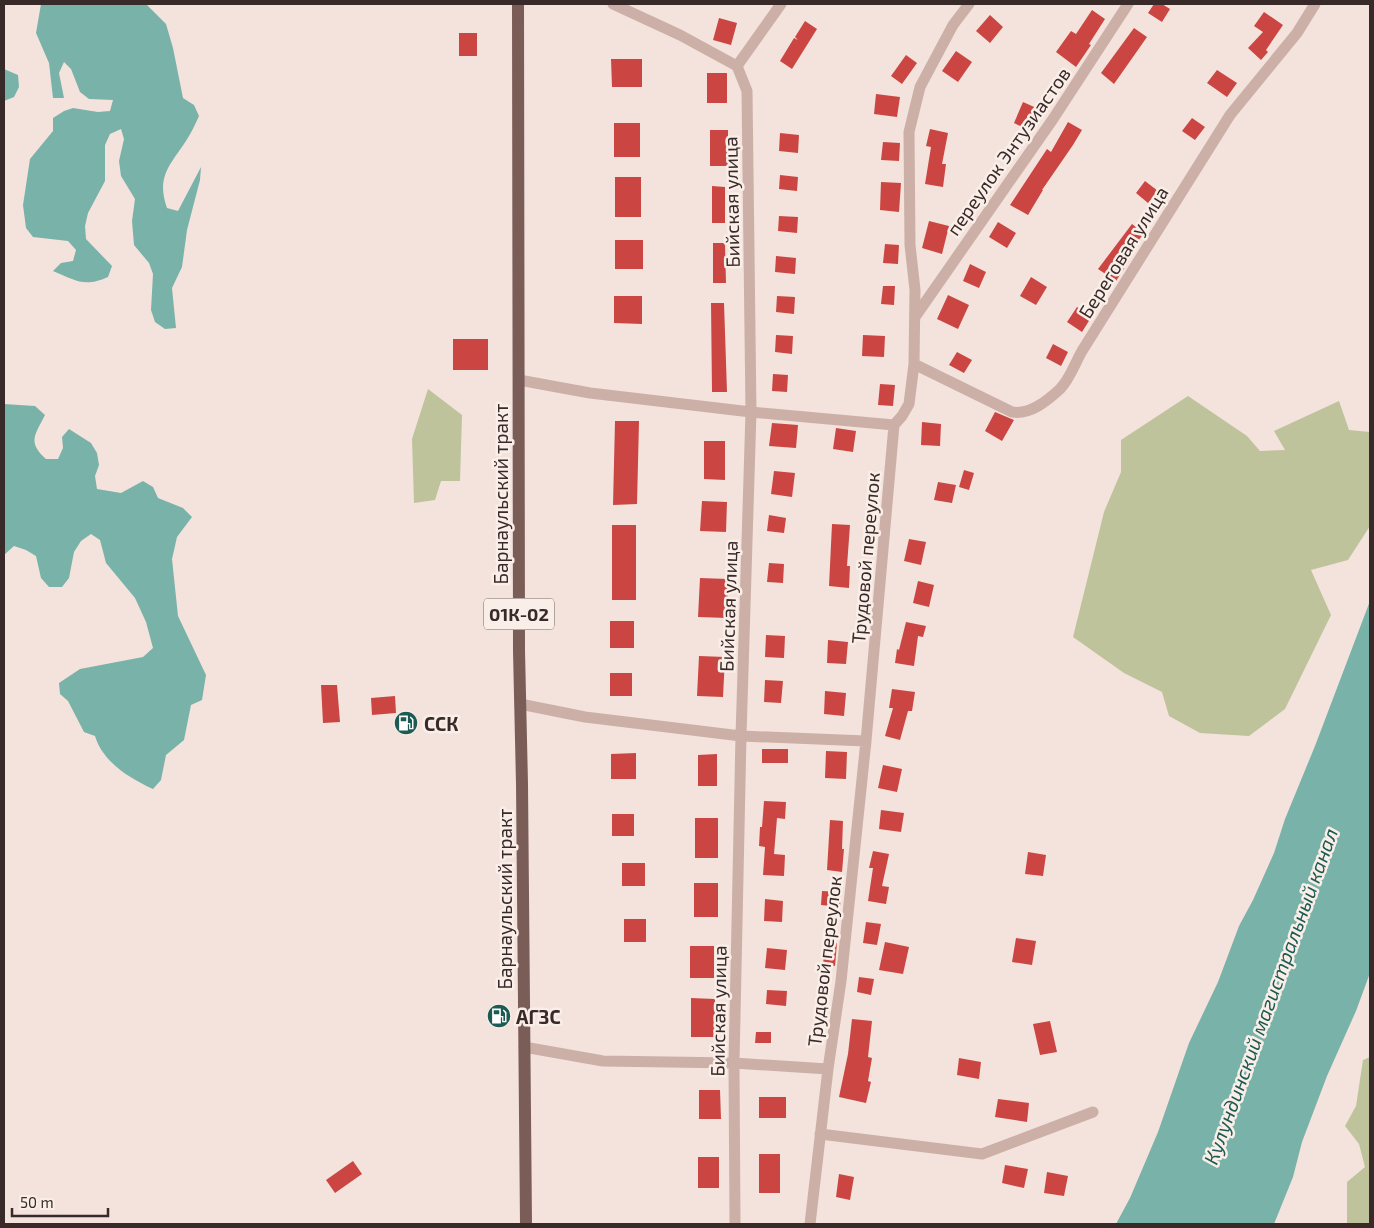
<svg xmlns="http://www.w3.org/2000/svg" width="1374" height="1228" font-family="'Exo 2',sans-serif">
<style>
.green{fill:#bec39b}
.water{fill:#79b2a8}
.building{fill:#cb4642}
.lines{fill:none;stroke-linecap:round;stroke-linejoin:round}
.minor{stroke:#ccb0a7;stroke-width:11}
.primary{stroke:#7b5d58;stroke-width:12}
.labels{text-anchor:middle;dominant-baseline:central;stroke-width:5;stroke-linejoin:round;paint-order:stroke}
.shield{fill:#faeee8;stroke:#726562;stroke-width:1}
.shield-label{font-size:18px;font-weight:bold;fill:#382a28}
.street-label{font-size:19px;fill:#382a28;stroke:#faeee8}
.poi-label{font-size:19px;font-weight:bold;fill:#382a28;stroke:#faeee8;text-anchor:start}
.water-label{font-size:20px;font-style:italic;fill:#1b5b52;stroke:#faeee8}
</style>
<rect width="100%" height="100%" fill="#f3e3dc"/>
<path class="green" d="M428 389 462 415 460 481H441L435 500 414 503 412 439Z
M1188 396 1247 436 1260 451 1285 450 1274 431 1339 401 1349 430 1370 432V526L1348 560 1311 570 1331 615 1285 709 1249 736 1200 733 1169 716 1162 692 1124 673 1073 637 1104 512 1121 472V440Z
M1370 1057V1224H1347V1182L1365 1167 1359 1144 1345 1126 1356 1106 1363 1060Z"/>
<path class="water" d="M41 4H146L166 24 173 48 183 98 194 105 199 116C195 125 191 133 186 141 170 165 156 177 167 208L178 211 201 167 200 180 187 230 182 267 172 288 176 328 165 329 155 322 151 310 153 274 149 263 134 245 132 221 135 199 121 176 119 161 124 139 121 129 110 134 105 145V181L88 213 85 226 86 239 112 266 108 277C84 288 75 280 53 271L61 263 73 261 76 250 68 241 33 237 26 228 23 205 30 159 53 131V118L64 111 73 108 98 112 110 111 113 100 89 99 80 92 71 69 64 62 59 73 64 98H53L49 63 36 33Z
M4 69 18 75 19 87 14 97 4 101Z
M4 404 35 406 45 415C35 435 27 442 46 459H58L63 448 62 437 69 429 91 443 97 453 99 465 95 476 97 489 121 493 143 481 153 487 158 498 183 508 192 517 177 537 172 559 178 616 206 675 202 700 191 705 184 740 166 755 161 780 153 789C129 778 103 762 95 736L84 732 68 701 60 694 59 683 80 669 143 657 153 648 146 622 135 598 106 563 100 540 91 534 81 541 74 552 69 578 62 587H49L41 578 36 556 26 550 14 546 4 555Z
M1370 601V973L1356 1011 1327 1076 1302 1142 1293 1177 1274 1224H1116L1130 1198 1158 1132 1189 1043 1218 982 1239 926 1253 900 1274 853 1285 819 1315 746Z"/>
<path class="building" d="M1154 4H1162L1170 9 1162 22 1148 13Z
M1092 10 1105 19 1089 44 1091 45 1076 67 1056 52 1071 31 1076 34Z
M1264 12 1283 25 1266 50 1268 52 1261 60 1248 48 1263 32 1254 26Z
M990 15 1003 27 990 43 976 31Z
M719 18 737 23 731 45 713 40Z
M805 21 817 29 792 69 780 61 794 38 798 40 795 37Z
M1134 28 1147 37 1114 84 1101 73Z
M459 33H477V56H459Z
M956 51 972 62 958 82 942 71Z
M906 55 917 63 902 84 891 76Z
M611 59H642V87H612Z
M1217 70 1237 83 1227 97 1207 83Z
M707 73H727V103H707Z
M876 94 900 97 897 117 874 114Z
M1023 102 1041 110 1032 132 1014 123Z
M1192 118 1205 127 1195 140 1182 131Z
M1068 122 1082 130 1073 145 1042 190H1043L1028 215 1010 205 1047 149 1051 152Z
M614 123H640V157H614Z
M930 129 948 133 942 164H946L943 187 925 184 931 147 926 146Z
M710 130H728V166H710Z
M780 133 799 135 798 153 779 151Z
M883 142 900 143 899 161 881 160Z
M780 175 798 177 797 191 779 189Z
M615 177H641V217H615Z
M1145 181 1158 191 1148 203 1136 193Z
M881 182 901 183 899 212 880 210Z
M712 186 725 187V223H712Z
M779 216 798 217 797 233 778 231Z
M929 221 949 226 942 254 922 248Z
M998 222 1016 233 1007 248 989 237Z
M1132 224 1144 233 1125 259 1129 261 1116 281 1098 269Z
M615 240H643V269H615Z
M713 243H725L726 283H713Z
M885 244 899 245 898 264 883 263Z
M776 256 796 258 795 274 775 272Z
M970 264 986 272 979 288 963 281Z
M1031 277 1047 287 1036 305 1020 296Z
M883 286H895L894 305 881 304Z
M948 295 969 305 958 329 937 319Z
M614 296H642V324L614 323Z
M777 296 795 297 794 314 776 312Z
M711 303H724L727 392H712Z
M1077 307 1092 316 1082 332 1067 322Z
M776 335 793 336 792 354 775 352Z
M863 335 885 336 884 357 862 356Z
M453 339H488V370H453Z
M1053 344 1068 352 1061 366 1046 358Z
M957 352 972 360 964 373 949 365Z
M773 374 788 375 787 392 772 391Z
M880 384 895 385 893 406 878 405Z
M995 412 1014 420 1002 441 985 431Z
M615 421H639L637 504 613 505Z
M922 422 941 424 940 446 921 445Z
M772 423 798 425 796 448 769 446Z
M836 428 856 431 853 452 833 449Z
M704 441H725V480L704 479Z
M964 470 974 473 969 490 959 487Z
M774 471 795 473 792 497 771 494Z
M938 482 956 485 952 503 934 500Z
M702 501 727 502 726 532 700 531Z
M769 515 786 518 784 533 767 531Z
M832 524 850 525 847 566H850L849 588 829 586Z
M612 525H636V600H612Z
M909 539 926 542 921 565 904 561Z
M769 563 784 564 783 583 767 582Z
M700 578 728 579 727 618 698 617Z
M918 581 934 585 929 607 913 603Z
M610 621H634V648H610Z
M906 622 926 626 923 637 918 636 914 666 895 663 897 649 899 650Z
M766 635 785 636 784 658 765 657Z
M828 640 848 642 846 664 827 663Z
M699 656 725 657 723 697 697 696Z
M610 673H632V696H610Z
M765 680 783 681 781 703 764 702Z
M321 685H337L340 722 323 723Z
M892 689 915 692 912 711H908L900 740 885 736 893 708H889Z
M825 691 846 693 844 716 824 714Z
M395 696 396 713 372 715 371 698Z
M762 749H788V763H762Z
M826 751 847 752 846 779 825 778Z
M636 753V779H611V754Z
M717 754V786H698V755Z
M883 765 902 769 897 792 878 788Z
M764 801 786 802 785 819 777 818 774 854 785 855 784 876 763 875 765 847 759 846 760 827H762Z
M881 810 904 813 901 832 879 829Z
M612 814H634V836H612Z
M695 818H718V858H695Z
M830 820 843 821 842 849H844L842 872 827 870Z
M873 851 889 854 882 886 889 887 886 904 868 901 873 868H869Z
M1028 852 1046 855 1043 876 1025 874Z
M622 863H645V886H622Z
M694 883H718V917H694Z
M822 891 841 892 840 907 821 905Z
M765 899 783 901 782 922 764 921Z
M624 919H646V942H624Z
M866 922 881 924 877 945 863 943Z
M1016 938 1036 941 1032 965 1012 962Z
M825 941 837 943 835 966 823 965Z
M885 942 909 947 903 974 879 970Z
M690 946H714V978H690Z
M767 948 787 950 785 970 765 968Z
M859 977 874 979 871 995 857 992Z
M767 990 787 991 786 1006 766 1004Z
M691 998 715 999V1037H691Z
M496 1007 507 1008 506 1026 495 1025Z
M852 1019 872 1021 868 1057 872 1058 868 1081 871 1082 866 1103 839 1097 848 1054Z
M1050 1021 1057 1052 1040 1055 1033 1024Z
M756 1032H771V1043H755Z
M959 1058 981 1062 979 1079 957 1075Z
M699 1090H720L721 1119H699Z
M759 1097H786V1118H759Z
M998 1099 1029 1103 1027 1122 995 1117Z
M759 1154H780V1193H759Z
M698 1157H719V1188H698Z
M353 1161 362 1174 335 1193 326 1180Z
M1005 1165 1028 1169 1024 1188 1002 1183Z
M1047 1172 1068 1176 1064 1196 1044 1193Z
M839 1174 854 1177 850 1200 836 1197Z"/>
<g class="lines">
<path class="minor" d="M613 4 680 35 737 66
M915 317 1053 119 1128 4
M914 364 1012 412C1030 415 1047 401 1060 389 1070 379 1075 363 1082 351L1230 115 1297 33 1315 4
M519 380 590 393 751 412 894 425
M520 704 585 717 741 736 866 741
M524 1047 603 1061 734 1063 828 1069
M820 1134 982 1154 1093 1112
M735 1224 734 1063 741 736 751 412 747 91 737 66 781 4
M810 1224 828 1069 841 981 866 741 894 425 902 416 909 404 914 364 915 290 910 245 909 132 920 87 953 25 969 4"/>
<path class="primary" d="M518 4 519 651 522 784 526 1224"/>
</g>
<defs>
<g id="fuel-disc" transform="scale(1.25)"><circle r="9.5" fill="#1b5b52" stroke="#faeee8"/><path d="M-5.5-6h7V0h2V4h1.3V-2.5L3-4.5l.8-.8L6-3V5H2.5V1h-1V6h-7ZM-4.2-4.7v3.2H.2V-4.7Z" fill="#fff"/></g>
</defs>
<g fill-rule="evenodd">
<use href="#fuel-disc" x="406" y="723"/>
<use href="#fuel-disc" x="499" y="1016"/>
</g>
<g class="labels">
<rect class="shield" x="484" y="598.5" width="70" height="31" rx="4"/>
<g class="shield-label">
<text x="519" y="614">01К-02</text>
</g>
<g class="street-label">
<text transform="translate(1008 151) rotate(-55)">переулок Энтузиастов</text>
<text transform="translate(731 202) rotate(-91)">Бийская улица</text>
<text transform="translate(1123 252) rotate(-58)">Береговая улица</text>
<text transform="translate(500 494) rotate(-90)">Барнаульский тракт</text>
<text transform="translate(865 558) rotate(-85)">Трудовой переулок</text>
<text transform="translate(728 606) rotate(-88)">Бийская улица</text>
<text transform="translate(504 899) rotate(-90)">Барнаульский тракт</text>
<text transform="translate(824 961) rotate(-83)">Трудовой переулок</text>
<text transform="translate(718 1011) rotate(-89)">Бийская улица</text>
</g>
<g class="poi-label">
<text x="424" y="723">ССК</text>
<text x="516" y="1016">АГЗС</text>
</g>
<g class="water-label">
<text transform="translate(1270 996) rotate(-70)">Кулундинский магистральный канал</text>
</g>
</g>
<rect width="1374" height="1228" fill="none" stroke="#382a28" stroke-width="10"/>
<path d="M12 1208v8h96v-8" fill="none" stroke="#382a28" stroke-width="2.5"/>
<text x="20" y="1208" font-size="15" fill="#382a28" stroke="#faeee8" stroke-width="4" paint-order="stroke">50 m</text>
</svg>
